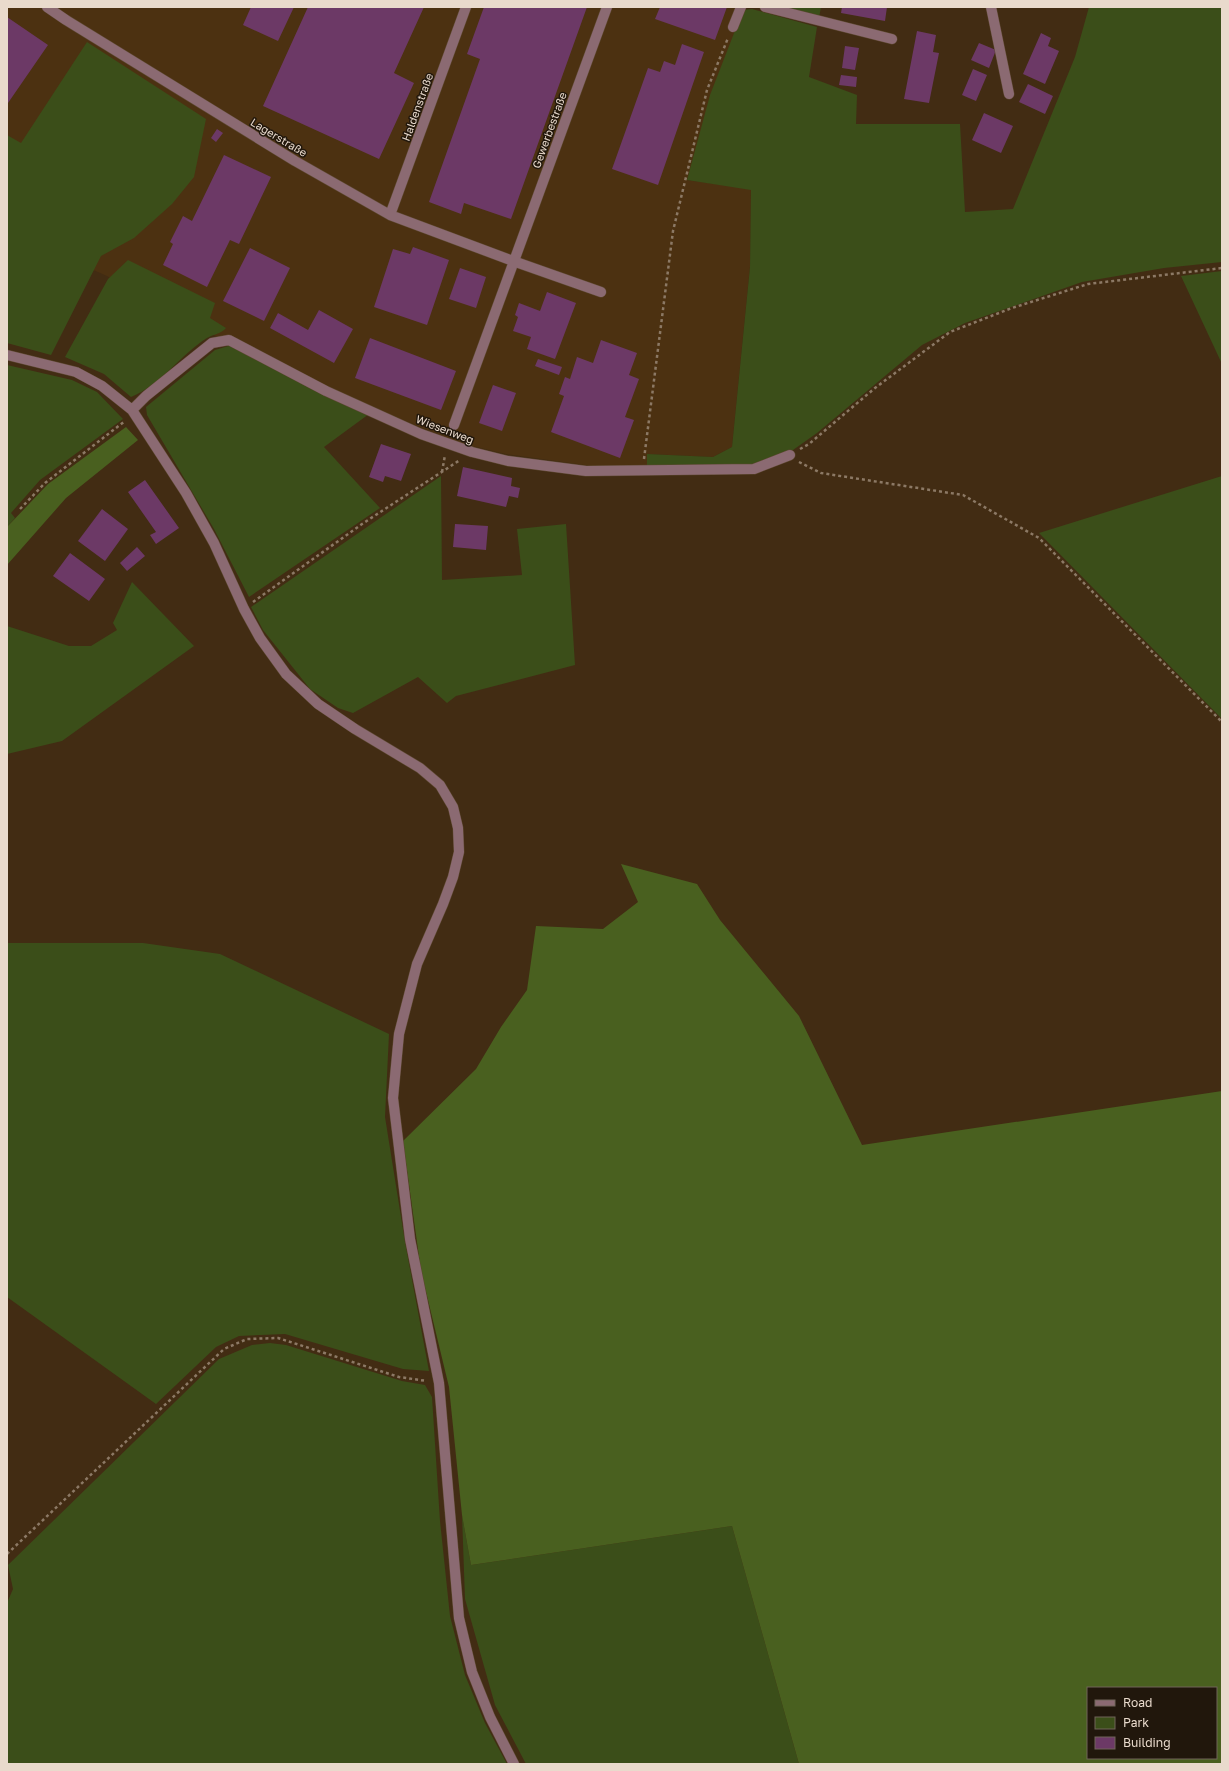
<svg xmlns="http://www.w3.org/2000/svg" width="1229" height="1771" font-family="'Golos Text',sans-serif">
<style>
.built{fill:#4c3111}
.green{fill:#3b4e19}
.forest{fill:#49601f;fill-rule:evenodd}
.building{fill:#6c3966}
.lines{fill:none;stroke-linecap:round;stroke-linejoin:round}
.minor-casing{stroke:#5d4831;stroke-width:11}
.path{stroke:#8c7965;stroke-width:2.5;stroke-dasharray:3 3;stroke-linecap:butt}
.minor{stroke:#8b6a72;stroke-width:10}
.labels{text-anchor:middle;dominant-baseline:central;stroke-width:3;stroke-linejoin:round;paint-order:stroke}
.street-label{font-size:11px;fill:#e9dacc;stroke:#21170c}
</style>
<rect width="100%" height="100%" fill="#422c13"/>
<path class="built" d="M7 7H744L687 180 751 189 750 267 732 447 713 457 647 454V468L613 469 506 454 460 443 378 410 232 345 107 276 82 265 7 216Z"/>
<path class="green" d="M783 7H821L819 18Z
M1089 7H1222V262L1164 268 1082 282 965 323 922 345 817 433 793 450 755 466 647 468V454L713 457 732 447 750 267 751 190 687 180 710 95 743 10 752 9 817 27 809 77 857 95 856 124H960L965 212 1013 209 1075 57Z
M87 42 206 119 194 177 172 204 134 238 101 256 51 355 7 343V135L21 143Z
M128 260 215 303 210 318 226 328C221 334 214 334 207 338 180 355 161 385 131 397L104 374 65 357 108 279Z
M1222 271V364L1181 276Z
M232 345 369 414 324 447 380 508 249 597 214 529 147 415 146 407 215 350Z
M7 365 72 380 97 392 123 419 40 480 11 513 15 518 7 527Z
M441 476 442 580 522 575 517 529 566 524 575 665 456 696 447 703 418 677 353 713 338 708 310 689 263 630 251 607Z
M1222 476V719L1039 533Z
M132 582 194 646 62 741 7 754V626L69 646H91L117 630 113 623Z
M7 943H143L220 954 389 1034 385 1117 405 1242 429 1371 403 1369 285 1334 239 1336 216 1347 156 1404 7 1297Z
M270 1343 286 1345 402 1381 425 1385 432 1397 440 1521 450 1616 465 1675 485 1723 507 1764H7V1603L13 1589 8 1565 219 1359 252 1345Z
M462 1515 471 1565 732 1526 799 1764H526L495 1705 465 1599Z"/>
<path class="forest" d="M126 427 138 440 66 498 7 565V527L48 484Z
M621 864 697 884 720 920 799 1016 862 1145 1222 1091V1764H799L732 1526 471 1565 462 1515 449 1387 421 1271 403 1141 476 1069 501 1027 527 990 536 926 603 929 638 902ZM1088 1688H1216V1758H1088Z"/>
<path class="building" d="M251 7H294L278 41 243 25Z
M308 7H424L394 73 414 83 379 159 263 106Z
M484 7H587L511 219 464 203 461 214 429 202 480 59 467 54Z
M660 7H727L715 40 655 19Z
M842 7H887L885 21 841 13Z
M7 17 48 45 8 103H7Z
M917 31 936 35 933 52 939 53 929 103 904 99Z
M1041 33 1051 38 1048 46 1059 51 1045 84 1023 74Z
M979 43 996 50 989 68 971 60Z
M682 44 704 52 658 185 612 169 648 68 660 72 664 61 675 65Z
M845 46 859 48 855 70 842 68Z
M973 69 987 75 976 101 962 95Z
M841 75 857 77 856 87 839 85Z
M1028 84 1053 96 1045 114 1019 102Z
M984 113 1013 126 1001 153 972 140Z
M217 129 223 133 216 142 211 138Z
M224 155 271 177 239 244 230 240 207 287 163 265 173 244 170 242 183 216 192 221Z
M413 247 449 260 427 325 374 307 393 249 410 254Z
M250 248 290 268 264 321 223 301Z
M460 268 486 277 476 308 449 299Z
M547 292 576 303 555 359 527 349 531 337 513 331 518 317 515 315 519 303 540 311Z
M319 310 353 329 334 363 270 328 278 313 308 330Z
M370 338 456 371 441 410 355 378Z
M601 340 637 353 629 375 639 379 625 417 634 420 620 458 551 432 564 396 559 394 565 377 570 379 577 357 593 363Z
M538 359 562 367 559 375 535 366Z
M493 385 516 393 502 431 479 423Z
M381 444 411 454 401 481 385 476 383 482 369 477Z
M463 467 512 478 511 486 520 488 518 498 509 496 506 507 457 496Z
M145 480 179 528 156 544 150 535 156 532 128 492Z
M102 509 128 529 105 561 78 541Z
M455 524 488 526 486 550 453 547Z
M137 547 145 556 127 571 120 563Z
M70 553 105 579 89 601 53 576Z"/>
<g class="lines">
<g class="minor-casing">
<path id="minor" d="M47 7 66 20 295 161 390 215 513 261 601 292
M765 7 892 39
M991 7 1009 94
M733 27 741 7
M390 215 466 7
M7 355 76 372 102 386 132 410 186 493 214 543 244 609 260 638 286 674 318 704 355 729 420 768 440 785 453 807 458 828 459 852 453 877 443 904 417 964 399 1034 393 1098 410 1239 439 1383 459 1618 472 1672 490 1717 514 1764
M132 410 146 396 212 343 229 340 326 391 421 434 472 452 508 461 586 471 754 469 790 455
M454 425 607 7"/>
</g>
<path class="path" d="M800 449 809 444 875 388 950 332 1012 308 1088 284 1222 268
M644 459 673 231 707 90 728 38
M799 462 821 473 963 495 1039 538 1222 722
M442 472 445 455
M20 509 45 483 125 421
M253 602 362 524 460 460
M7 1554 224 1349 247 1339 278 1338 399 1377 427 1381"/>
<use href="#minor" class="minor"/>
</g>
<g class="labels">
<g class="street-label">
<text transform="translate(417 107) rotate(-70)">Haldenstraße</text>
<text transform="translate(549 130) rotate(-70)">Gewerbestraße</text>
<text transform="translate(279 137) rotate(31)">Lagerstraße</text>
<text transform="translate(445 429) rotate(21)">Wiesenweg</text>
</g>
</g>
<rect width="1229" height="1771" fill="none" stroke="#e9dacc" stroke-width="16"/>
<rect x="1087" y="1687" width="130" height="72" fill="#21170c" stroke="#716559"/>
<rect x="1095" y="1700" width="20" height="6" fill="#8b6a72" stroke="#716559"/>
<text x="1123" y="1707" font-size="12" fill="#e9dacc">Road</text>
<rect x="1095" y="1717" width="20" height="12" fill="#3b4e19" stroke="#716559"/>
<text x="1123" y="1727" font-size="12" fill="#e9dacc">Park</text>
<rect x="1095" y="1737" width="20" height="12" fill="#6c3966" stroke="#716559"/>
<text x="1123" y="1747" font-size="12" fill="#e9dacc">Building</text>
</svg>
